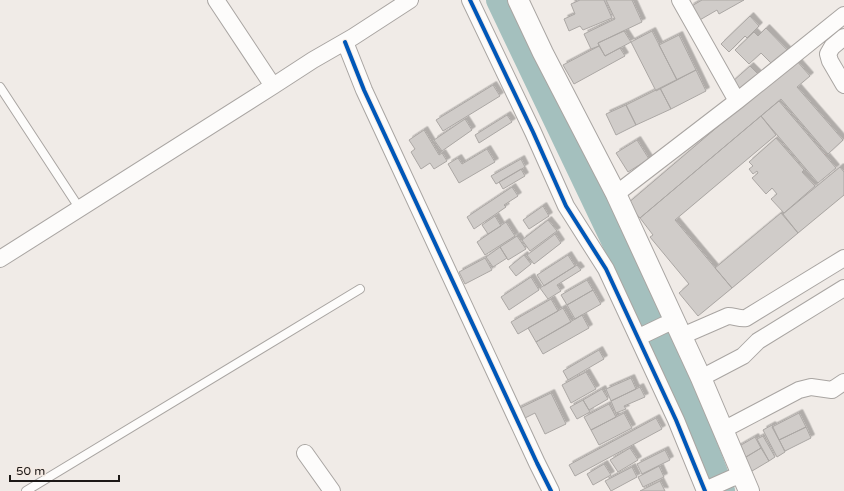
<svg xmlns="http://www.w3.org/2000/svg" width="844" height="491" font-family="'Varela Round',sans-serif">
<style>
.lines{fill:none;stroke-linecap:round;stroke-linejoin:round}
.river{stroke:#a4c0be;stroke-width:26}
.building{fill:#d0ccc9;stroke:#aba7a4;filter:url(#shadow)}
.service-casing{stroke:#a9a5a2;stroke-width:10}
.minor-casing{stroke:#a9a5a2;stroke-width:18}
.tertiary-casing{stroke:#a9a5a2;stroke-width:22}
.service{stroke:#fdfcfb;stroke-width:8}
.minor{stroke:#fdfcfb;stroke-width:16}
.tertiary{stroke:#fdfcfb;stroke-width:20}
.cycleway-casing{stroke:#f4eae3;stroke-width:6}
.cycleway{stroke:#0057b8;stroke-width:4}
</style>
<defs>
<filter id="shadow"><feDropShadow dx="3.5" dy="-3.5" stdDeviation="0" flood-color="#0004"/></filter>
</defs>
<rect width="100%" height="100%" fill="#f0ebe7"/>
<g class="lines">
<path class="river" d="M499 0 660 337 710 460 722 491"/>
</g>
<path class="building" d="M580 0H604L612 18 583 30 580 26 569 31 564 19 575 14 571 4Z
M606 0H632L642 22 598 43 599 46 591 49 584 34 615 19Z
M702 0H744L719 14 717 10 698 21 690 7Z
M750 16 759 26 747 38 745 36 729 52 721 44Z
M766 28 791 54 776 68 761 53 749 64 735 50 754 32 758 36Z
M624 31 631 42 605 56 598 43Z
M652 31 677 80 656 91 631 42Z
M679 35 696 70 677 80 659 45Z
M599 46 605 56 620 48 625 56 574 84 563 65Z
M796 60 810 76 797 87 843 140 828 154 781 99 640 218 627 204Z
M750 66 760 76 742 93 732 82Z
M696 70 706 91 671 109 660 88Z
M493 85 500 96 443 131 436 120Z
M660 88 671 109 636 125 626 105Z
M779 101 836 168 818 183 761 116Z
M626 105 636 125 616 135 606 114Z
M507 115 512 122 479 143 475 135Z
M761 116 776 135 675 220 732 288 698 316 679 293 689 284 650 237 653 235 640 218Z
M465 119 472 130 442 151 434 140Z
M424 130 439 155 442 153 447 161 434 169 430 163 421 169 411 152 415 149 409 140Z
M776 138 804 170 802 172 815 186 784 213 771 199 777 194 772 188 766 194 752 178 758 173 757 171 753 174 749 169 753 166 749 162Z
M637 140 649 159 628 172 616 153Z
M487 149 495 162 459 183 448 164 458 158 462 164Z
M521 159 525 167 496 184 491 176Z
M840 167 844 172V195L798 233 783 214Z
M521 169 525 176 503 189 499 182Z
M512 187 518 196 504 205 506 207 474 229 467 217Z
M543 206 549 216 529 229 523 220Z
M781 213 798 233 732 288 715 268Z
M495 216 501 226 488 234 482 225Z
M548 220 557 231 530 251 522 240Z
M506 222 515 236 485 255 477 242Z
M555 234 561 243 534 264 527 255Z
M517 236 526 249 508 260 500 247Z
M500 247 507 258 493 267 486 257Z
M524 255 531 264 516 276 509 267Z
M568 255 575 266 544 286 537 275Z
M485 258 492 270 465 284 459 272Z
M577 265 581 270 557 285 561 291 548 299 540 288Z
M531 277 539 290 509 310 501 297Z
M587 280 593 290 567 305 561 295Z
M593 290 601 304 575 319 567 305Z
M551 299 558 311 518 334 511 322Z
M563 308 571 322 536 342 528 328Z
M582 315 589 328 543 354 536 342Z
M599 350 604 359 568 380 563 371Z
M586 372 596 389 571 403 562 385Z
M631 378 636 389 611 401 606 389Z
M640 387 645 397 624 406 626 409 616 413 611 401Z
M602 389 608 399 589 410 583 400Z
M551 393 566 424 545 434 535 413 521 420 516 410Z
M583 400 590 412 577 419 570 407Z
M609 404 616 417 591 430 584 417Z
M624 413 632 428 599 445 591 430Z
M799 413 806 427 779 440 772 427Z
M656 418 662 429 575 476 569 465Z
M772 425 785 452 777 457 763 430Z
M806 427 811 438 785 451 779 440Z
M763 436 775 457 769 461 757 439Z
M755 437 761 448 743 459 736 448Z
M630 448 638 460 618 472 610 460Z
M761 448 769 461 747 474 739 461Z
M665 450 670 460 642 474 637 464Z
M604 464 611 475 593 485 587 474Z
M659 466 664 477 643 487 638 477Z
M632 467 637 477 611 491 605 481Z
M660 481 665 491H640Z"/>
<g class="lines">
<g class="service-casing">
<path id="service" d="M0 87 80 209
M26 491 360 289"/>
</g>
<g class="minor-casing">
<path id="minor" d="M216 0 273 86
M470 0 533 132 566 206 606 269 676 420 705 491
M680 0 737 101
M844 37 832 47 828 54 830 61 844 85
M345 42 364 90 537 463 551 491
M616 194 737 101 844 15
M0 259 273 86 313 60 353 37 410 0
M682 336 728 316C734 316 740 319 746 318L844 258
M639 337 664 325 675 321
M701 378 743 356 758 341 844 288
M723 430 799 390 811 387 832 390 844 382
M305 453 332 491
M705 490 732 478 742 475"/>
</g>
<g class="tertiary-casing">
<path id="tertiary" d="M518 0 543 53 616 194 701 378 749 491"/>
</g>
<use href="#service" class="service"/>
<use href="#minor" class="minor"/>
<use href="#tertiary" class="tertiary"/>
<g class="cycleway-casing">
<path id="cycleway" d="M470 0 533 132 566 206 606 269 676 420 705 491
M345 42 364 90 537 463 551 491"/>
</g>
<use href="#cycleway" class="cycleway"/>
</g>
<path d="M10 475v6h109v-6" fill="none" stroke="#1c1816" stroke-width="2"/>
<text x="16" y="475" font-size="12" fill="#1c1816" stroke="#f4eae3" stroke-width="3" paint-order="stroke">50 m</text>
</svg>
